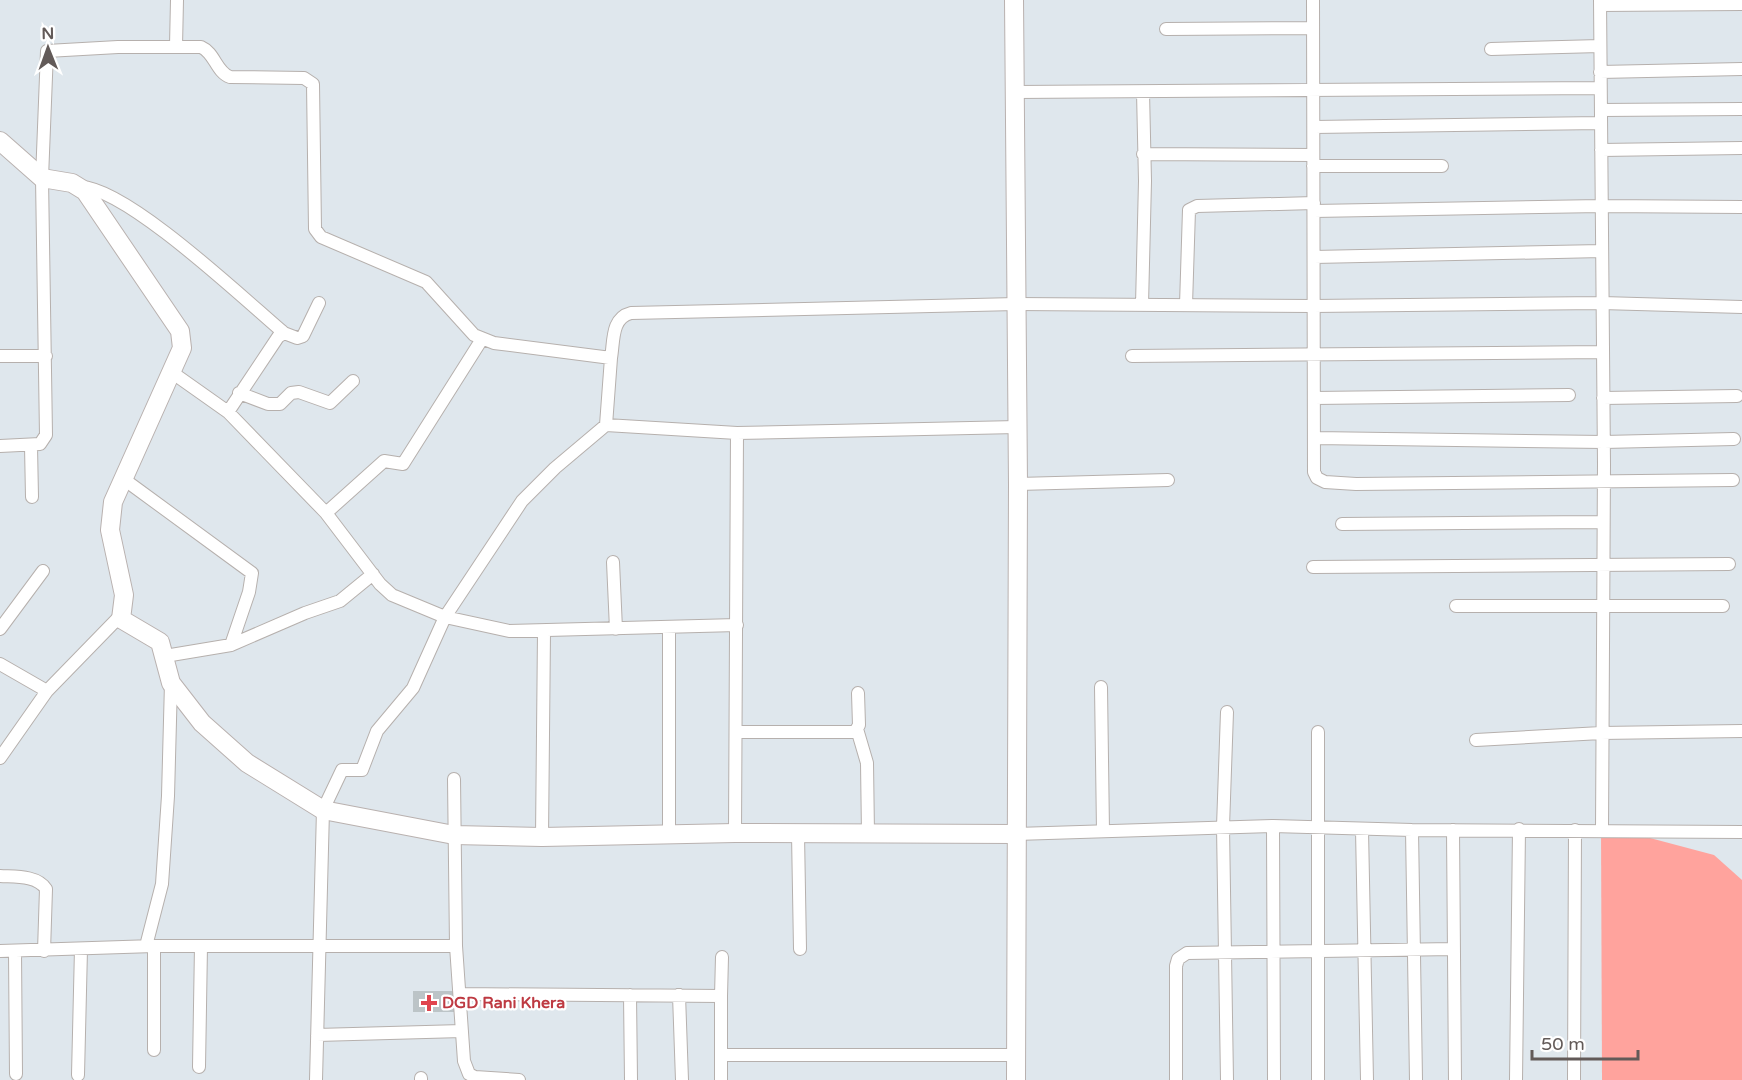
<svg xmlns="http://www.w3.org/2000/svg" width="1742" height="1080" font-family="'Varela Round',sans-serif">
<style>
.water{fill:#ffa39d}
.building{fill:#bcc4c7}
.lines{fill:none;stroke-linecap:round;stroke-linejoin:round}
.street-casing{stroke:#b6b0ad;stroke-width:14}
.secondary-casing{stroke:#b9b1af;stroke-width:20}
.street{stroke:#fff;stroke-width:12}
.secondary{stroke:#fff;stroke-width:18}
.health-dot{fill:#e0444e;stroke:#fff;stroke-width:2}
.labels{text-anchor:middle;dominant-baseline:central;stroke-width:4.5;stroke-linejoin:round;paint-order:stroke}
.health-label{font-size:16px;font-weight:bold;fill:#be3a42;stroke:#fff;text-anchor:start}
</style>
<rect width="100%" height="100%" fill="#dfe7ed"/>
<path class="water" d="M1601 825 1714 855 1742 880V1080H1602Z"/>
<path class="building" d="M413 991H454V1012H413Z"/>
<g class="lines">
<g class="street-casing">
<path id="street" d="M1313 0 1314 472 1317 478 1325 482 1356 484 1733 480
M1600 0 1604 464 1602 830
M1600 5 1742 4
M1166 29 1313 28
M176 46 177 0
M1491 49 1600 46
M1600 72 1742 69
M1014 92 1600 88
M1601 110 1742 109
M1314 127 1601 123
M1601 150 1742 148
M1143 154 1313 155
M1313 166H1442
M81 187C127 188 245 300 284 333
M1314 211 1601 206 1742 207
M1314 257 1602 251
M1142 305 1145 181 1143 92
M1186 305 1189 210 1197 206 1314 203
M0 356H46
M1132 356 1603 352
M611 358C614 341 611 318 631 313L1016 304 1313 306 1602 303 1742 307
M170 371 228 412 326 513 380 584 392 595 445 617 509 631 737 625
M239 393 268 404H280L291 393 299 392 330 403 353 381
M1314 398 1569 395
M1603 398 1737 396
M228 412 278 337 284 333 297 338 303 336 319 303
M737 433 1017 427
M1315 438 1604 442 1734 439
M0 446 40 444 46 435 42 178 47 51 118 47H201C215 53 216 72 230 77L304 78 313 84 315 229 321 237 426 282 474 335 494 343 611 358 606 425 737 433 735 833
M31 446 32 497
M125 480 252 573 249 592 231 645
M1018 484 1168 480
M326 513 384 461 403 464 482 339
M1342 524 1603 522
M613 562 616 629
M1313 567 1729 564
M1456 606H1723
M0 629 43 571
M165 656 231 645 305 613 340 601 373 574
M0 664 47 691
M1101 687 1103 831
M1227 712 1223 827 1227 1080
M857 729 867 763 868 834
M736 732H855L859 725 858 693
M1318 732V1080
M1476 740 1601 733 1742 731
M0 758 47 691 121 615
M454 779 456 946 464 1061 469 1074 475 1077 519 1080
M1273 826 1274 1080
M1362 830 1367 1080
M1412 830 1416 1080
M1453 830 1455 1080
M798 834 800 949
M1016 834 1273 826 1412 830 1742 832
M669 835V627
M542 837 544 632
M0 876C14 877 37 875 46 889L44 951
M146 946 162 884 168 796 171 683
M0 951 154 946H456
M15 952 16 1074
M461 994 721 996V1080
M630 995 631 1080
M679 995 682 1080
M721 996 722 957
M317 1035 462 1031
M154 1050V946
M722 1055H1016
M199 1067 201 946
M78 1075 81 949
M316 1080 323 810 342 770H362L377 731 413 688 445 617 522 501 555 468 606 425
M421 1080V1078
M1176 1080V966L1178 959 1187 953 1454 949
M1516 1080 1519 829
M1574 1080 1575 830"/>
</g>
<g class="secondary-casing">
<path id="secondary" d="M1014 0 1018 484 1016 1080
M0 141 42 178 72 183 85 191 180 331 182 348 113 502 110 530 124 595 121 619 160 642 171 683 202 723 247 763 323 810 454 835 542 837 735 833 1016 834"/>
</g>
<use href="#street" class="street"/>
<use href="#secondary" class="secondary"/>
</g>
<path class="health-dot" d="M426 994h6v6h6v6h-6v6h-6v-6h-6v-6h6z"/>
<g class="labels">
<g class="health-label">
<text x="442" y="1003">DGD Rani Khera</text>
</g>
</g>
<g transform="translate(48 48) rotate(359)" stroke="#ffffff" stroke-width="4.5" paint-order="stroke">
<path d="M0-4.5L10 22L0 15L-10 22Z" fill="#625a58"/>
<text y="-9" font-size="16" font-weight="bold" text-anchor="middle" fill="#625a58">N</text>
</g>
<path d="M1532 1050v9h106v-9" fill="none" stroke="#625a58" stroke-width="3"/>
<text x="1541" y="1050" font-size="18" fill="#625a58" stroke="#ffffff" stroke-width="4.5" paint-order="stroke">50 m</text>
</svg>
